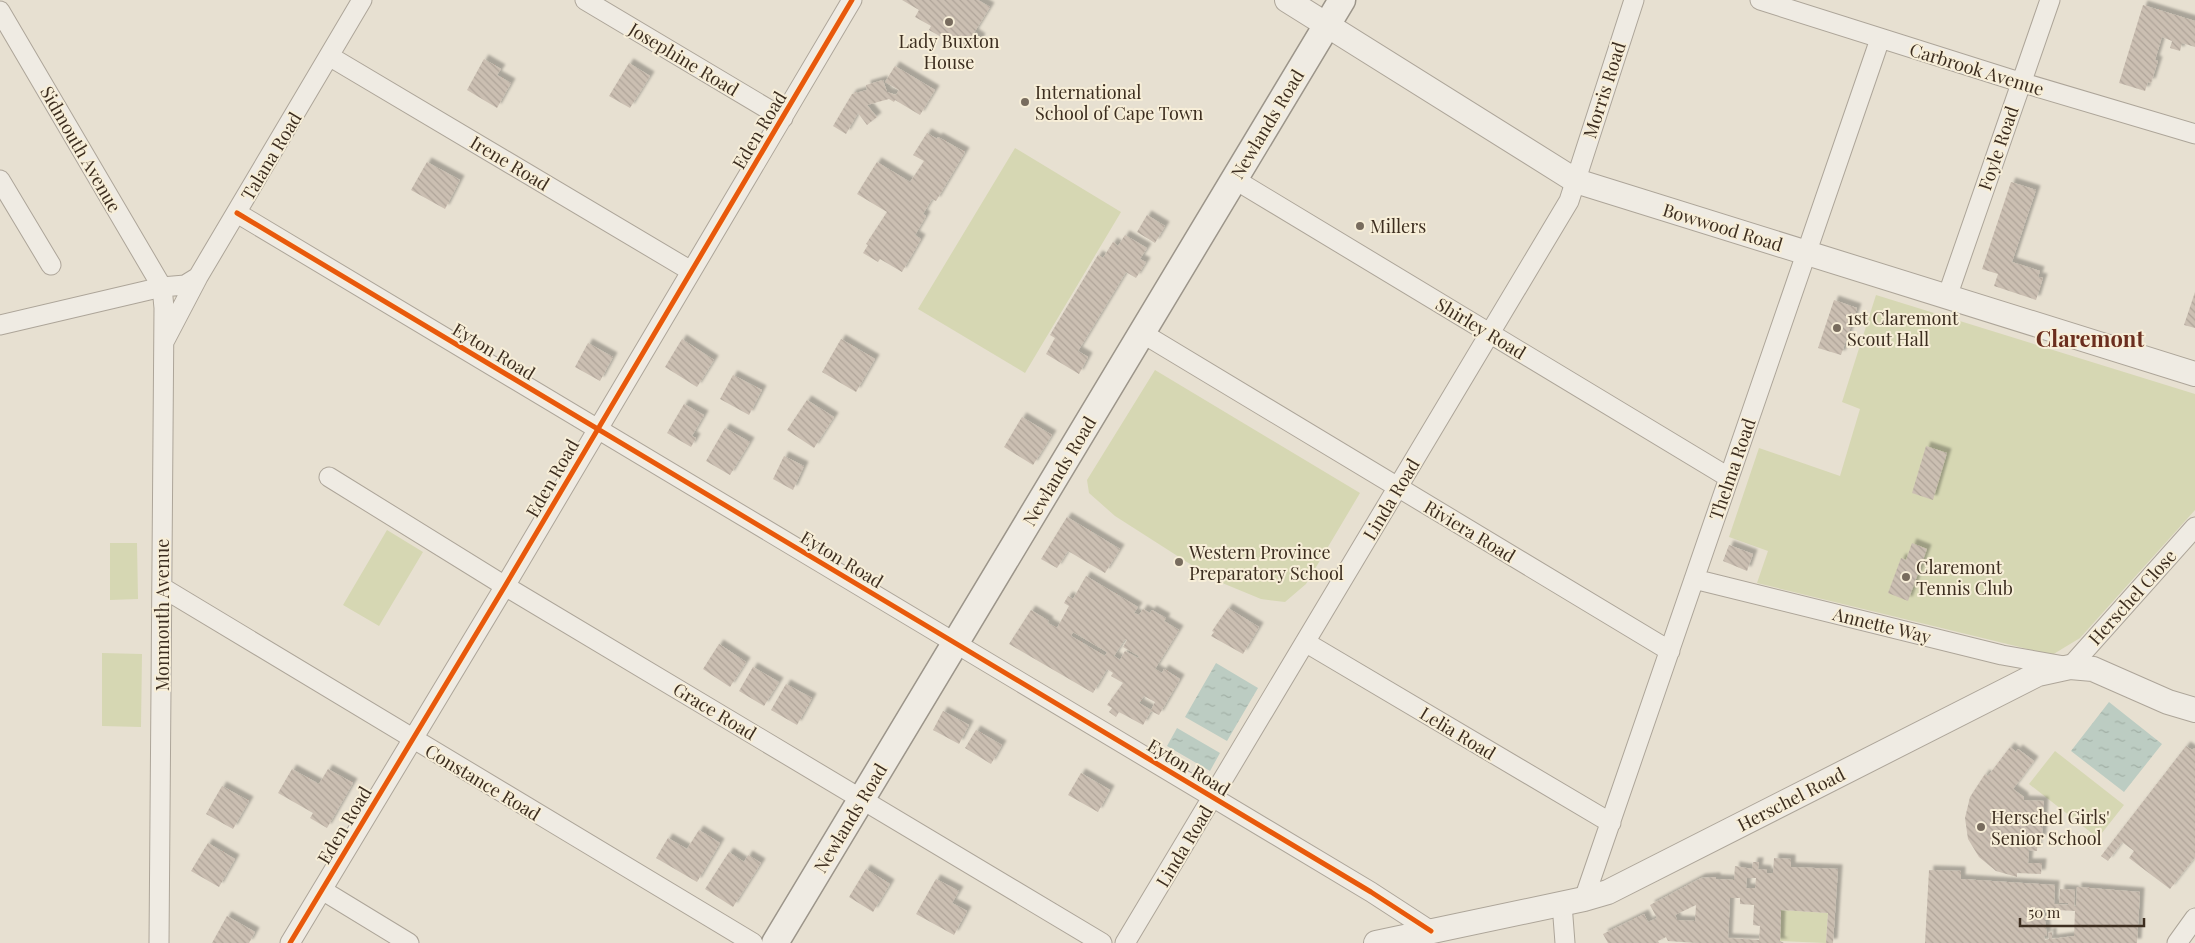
<svg xmlns="http://www.w3.org/2000/svg" width="2195" height="943" font-family="'Playfair Display',serif">
<style>
.grass{fill:#d6d7b3}
.water{fill:url(#water-ripples)}
.building{fill:url(#building-back-hatch);fill-rule:evenodd;filter:url(#shadow)}
.lines{fill:none;stroke-linecap:round;stroke-linejoin:round}
.minor-casing{stroke:#ada599;stroke-width:21}
.tertiary-casing{stroke:#ada599;stroke-width:26}
.secondary-casing{stroke:#9c958a;stroke-width:29}
.minor{stroke:#efebe3;stroke-width:19}
.tertiary{stroke:#efebe3;stroke-width:24}
.secondary{stroke:#efebe3;stroke-width:26}
.cycleway-casing{stroke:#f7eed8;stroke-width:8}
.cycleway{stroke:#e8590c;stroke-width:5}
.poi-dot{fill:#786c5e;stroke:#f7eed8;stroke-width:2}
.labels{text-anchor:middle;dominant-baseline:central;stroke-width:4;stroke-linejoin:round;paint-order:stroke}
.poi-label{font-size:18px;fill:#3d2e20;stroke:#f7eed8;text-anchor:start}
.street-label{font-size:18px;fill:#3d2e20;stroke:#f7eed8}
.district-label{font-size:22px;font-weight:bold;fill:#6b2e1e;stroke:#f7eed8}
</style>
<defs>
<pattern id="water-ripples" width="26" height="14" patternUnits="userSpaceOnUse" patternTransform="scale(1.25)"><rect width="26" height="14" fill="#bcccc2"/><path d="M2 4q2-2 4 0t4 0M15 11q2-2 4 0t4 0" fill="none" stroke="#a2b0a6"/></pattern>
<pattern id="building-back-hatch" width="6" height="6" patternUnits="userSpaceOnUse" patternTransform="scale(1.25)"><rect width="6" height="6" fill="#cbbfb2"/><path d="M-1 5l2 2M0 0l6 6M5-1l2 2" fill="none" stroke="#afa499"/></pattern>
<filter id="shadow"><feDropShadow dx="4.5" dy="-4.5" stdDeviation="1" flood-color="#0004"/></filter>
</defs>
<rect width="100%" height="100%" fill="#e7e0d1"/>
<path class="grass" d="M1015 148 1121 212 1025 373 918 309Z
M1876 295 2195 394V510L2080 638 2052 655 1757 583 1768 551 1729 537 1759 448 1840 476 1860 409 1842 402Z
M1155 370 1360 493 1306 584 1285 602 1261 599 1215 580 1115 516 1089 493 1087 480Z
M387 530 423 552 379 626 343 605Z
M110 543H137L138 599 110 600Z
M102 653 142 654 141 727 102 726Z
M2055 751 2124 805 2098 838 2029 784Z
M1781 910 1828 913 1826 943 1780 941Z"/>
<path class="water" d="M1216 663 1258 688 1227 741 1185 717Z
M2109 702 2162 744 2124 792 2071 751Z
M1177 728 1220 753 1210 771 1167 746Z"/>
<path class="building" d="M902 0H978L990 7 974 33 981 38 975 49 967 45 964 50 929 30 931 26 915 17 919 10Z
M2143 5 2195 21V47L2182 43 2180 51 2170 48 2172 41 2162 37 2155 60 2158 61 2151 83 2148 82 2145 91 2119 83Z
M484 59 501 69 497 75 511 83 497 108 467 90Z
M629 63 650 76 630 108 609 96Z
M895 66 935 90 920 115 895 100 894 102 889 99 867 105 877 117 867 125 858 113 846 134 833 126 852 94 867 90 866 85 883 80 887 92 896 95 899 90 885 82Z
M927 133 937 139 938 137 965 152 936 201 932 199 923 214 926 216 915 235 921 239 902 272 880 259 878 262 863 253 868 245 866 244 887 212 857 194 877 162 910 182 924 161 913 155Z
M427 162 460 180 445 209 411 190Z
M2011 182 2036 190 2012 262 2040 271 2038 277 2043 278 2036 300 1994 286 1998 274 1982 269Z
M1147 215 1165 226 1155 243 1137 232Z
M1125 235 1147 248 1140 259 1146 262 1136 278 1126 272 1078 351 1088 357 1079 374 1046 354 1055 338 1050 335 1098 255 1103 258 1113 242 1118 246Z
M2195 292V328L2184 325Z
M1834 300 1857 308 1841 355 1818 348Z
M682 339 714 360 697 387 665 367Z
M841 339 875 359 856 392 822 372Z
M588 343 613 357 600 381 575 367Z
M733 375 762 390 749 415 720 399Z
M807 400 834 417 814 448 787 430Z
M684 404 704 415 692 436 696 438 691 447 667 433Z
M1022 417 1052 435 1033 465 1004 447Z
M725 428 750 442 730 475 706 461Z
M1926 446 1947 453 1933 500 1912 493Z
M784 456 804 466 793 490 773 479Z
M1067 517 1120 549 1105 573 1068 551 1057 568 1041 559Z
M1912 543 1927 549 1908 601 1888 593 1901 558 1906 560Z
M1729 545 1753 554 1747 571 1723 561Z
M1086 576 1138 607 1134 613 1139 615 1143 609 1150 613 1152 610 1166 618 1164 621 1179 630 1155 669 1162 673 1164 669 1180 679 1159 715 1151 711 1143 725 1119 712 1116 717 1109 712 1112 708 1107 705 1123 683 1111 676 1113 673 1107 669 1093 693 1009 644 1031 610 1049 621 1048 623 1057 628 1069 606 1064 603 1068 596 1073 599ZM1073 632 1107 652 1105 656 1071 636ZM1125 639 1127 640 1123 647 1139 656 1138 658 1125 651 1120 660 1114 656ZM1144 696 1155 702 1151 710 1139 703Z
M1228 608 1259 627 1243 654 1211 636 1214 632 1212 631Z
M719 644 746 662 730 687 703 669Z
M753 667 779 682 764 706 739 691Z
M786 684 812 698 797 725 771 710Z
M943 711 969 725 959 744 933 730Z
M976 730 1002 745 991 764 965 748Z
M2186 746 2192 750 2195 748V857L2170 889 2129 858 2134 851 2122 842 2108 861 2101 856Z
M2010 747 2016 752 2018 749 2034 761 2013 789 2024 797V800L2044 801 2042 839H2038L2037 851 2029 850 2028 863H2042L2041 874 2017 873V877L1996 871 1979 857 1968 839 1965 818 1970 797 1985 774 1988 776Z
M292 769 319 784 328 769 353 783 327 828 310 818 313 813 278 793Z
M1081 773 1110 790 1098 812 1068 795Z
M222 786 249 801 233 829 206 814Z
M699 830 720 843 697 882 656 858 668 838 687 849Z
M208 843 235 859 219 887 191 871Z
M729 852 744 862 748 855 761 863 733 907 705 889Z
M1774 858 1791 859V867L1838 869 1833 943H1826L1828 913 1781 910 1780 941 1784 943H1696L1668 941 1666 937 1658 941 1659 943H1608L1603 934 1644 914 1648 922 1657 918 1650 905 1701 878 1716 877V879L1734 880 1735 866 1752 869 1753 862H1759L1758 869 1767 870V873H1773ZM1747 878H1756L1755 888H1746ZM1730 898H1740V904L1754 905 1753 925 1760 926 1759 940 1728 938ZM1696 905 1695 921 1677 920 1675 915Z
M866 869 890 884 873 912 849 897Z
M1929 870 1961 871V879L2055 885 2054 904 2068 905V903H2059L2060 889 2075 890 2074 906H2076L2077 887 2140 892 2137 943H1925ZM2039 909 2075 911 2074 936 2052 939V932L2048 933 2049 939 2045 940 2044 936H2047L2044 913H2039Z
M936 879 959 891 952 903 967 911 954 935 916 914Z
M227 916 255 932 249 943H212Z"/>
<g class="lines">
<g class="minor-casing">
<path id="minor" d="M585 0 783 118
M1760 0 2010 79 2195 134
M0 11 162 287 164 308 159 943
M329 56 691 271
M1234 179 1728 477
M0 180 51 265
M237 213 1371 892 1431 931
M1947 297 2050 0
M0 325 162 287 185 285 198 277 362 0
M1142 333 1670 651
M165 340 198 277
M329 477 505 586 1102 943
M1694 579 2002 655 2070 667 2195 527
M163 588 753 943
M1305 642 1611 823
M322 890 409 943
M1584 899 1880 39
M1562 904 1565 943
M290 943 505 586 852 0
M1125 943 1569 201 1634 0
M2177 943 2195 918"/>
</g>
<g class="tertiary-casing">
<path id="tertiary" d="M1287 0 1576 181 2195 374
M1376 943 1584 899 1608 892 2038 674 2070 667 2093 669 2168 702 2195 710"/>
</g>
<g class="secondary-casing">
<path id="secondary" d="M775 943 1342 0"/>
</g>
<use href="#minor" class="minor"/>
<use href="#tertiary" class="tertiary"/>
<use href="#secondary" class="secondary"/>
<g class="cycleway-casing">
<path id="cycleway" d="M237 213 1371 892 1431 931
M290 943 505 586 852 0"/>
</g>
<use href="#cycleway" class="cycleway"/>
</g>
<g class="poi-dot">
<circle cx="949" cy="22" r="5"/>
<circle cx="1025" cy="102" r="5"/>
<circle cx="1360" cy="226" r="5"/>
<circle cx="1837" cy="328" r="5"/>
<circle cx="1179" cy="562" r="5"/>
<circle cx="1906" cy="577" r="5"/>
<circle cx="1981" cy="827" r="5"/>
</g>
<g class="labels">
<g class="poi-label">
<text x="949" y="41" text-anchor="middle">Lady Buxton<tspan x="949" dy="21">House</tspan></text>
<text x="1035" y="92">International<tspan x="1035" dy="21">School of Cape Town</tspan></text>
<text x="1370" y="226">Millers</text>
<text x="1847" y="318">1st Claremont<tspan x="1847" dy="21">Scout Hall</tspan></text>
<text x="1189" y="552">Western Province<tspan x="1189" dy="21">Preparatory School</tspan></text>
<text x="1916" y="567">Claremont<tspan x="1916" dy="21">Tennis Club</tspan></text>
<text x="1991" y="817">Herschel Girls'<tspan x="1991" dy="21">Senior School</tspan></text>
</g>
<g class="street-label">
<text transform="translate(684 59) rotate(31)">Josephine Road</text>
<text transform="translate(1977 69) rotate(17)">Carbrook Avenue</text>
<text transform="translate(1604 90) rotate(-72)">Morris Road</text>
<text transform="translate(1267 124) rotate(-59)">Newlands Road</text>
<text transform="translate(759 130) rotate(-59)">Eden Road</text>
<text transform="translate(1998 148) rotate(-71)">Foyle Road</text>
<text transform="translate(81 149) rotate(60)">Sidmouth Avenue</text>
<text transform="translate(271 156) rotate(-59)">Talana Road</text>
<text transform="translate(510 163) rotate(31)">Irene Road</text>
<text transform="translate(1723 227) rotate(17)">Bowwood Road</text>
<text transform="translate(1481 328) rotate(31)">Shirley Road</text>
<text transform="translate(494 351) rotate(31)">Eyton Road</text>
<text transform="translate(1732 469) rotate(-71)">Thelma Road</text>
<text transform="translate(1059 471) rotate(-59)">Newlands Road</text>
<text transform="translate(552 478) rotate(-60)">Eden Road</text>
<text transform="translate(1391 499) rotate(-59)">Linda Road</text>
<text transform="translate(1470 531) rotate(31)">Riviera Road</text>
<text transform="translate(842 559) rotate(31)">Eyton Road</text>
<text transform="translate(2132 597) rotate(-48)">Herschel Close</text>
<text transform="translate(162 615) rotate(-90)">Monmouth Avenue</text>
<text transform="translate(1882 625) rotate(14)">Annette Way</text>
<text transform="translate(715 711) rotate(31)">Grace Road</text>
<text transform="translate(1458 733) rotate(31)">Lelia Road</text>
<text transform="translate(1189 767) rotate(31)">Eyton Road</text>
<text transform="translate(483 782) rotate(31)">Constance Road</text>
<text transform="translate(1791 799) rotate(-27)">Herschel Road</text>
<text transform="translate(850 818) rotate(-59)">Newlands Road</text>
<text transform="translate(344 825) rotate(-59)">Eden Road</text>
<text transform="translate(1184 846) rotate(-59)">Linda Road</text>
</g>
<g class="district-label">
<text x="2090" y="338">Claremont</text>
</g>
</g>
<path d="M2020 918v8h124v-8" fill="none" stroke="#3d2e20" stroke-width="2.5"/>
<text x="2028" y="918" font-size="15" fill="#3d2e20" stroke="#f7eed8" stroke-width="4" paint-order="stroke">50 m</text>
</svg>
